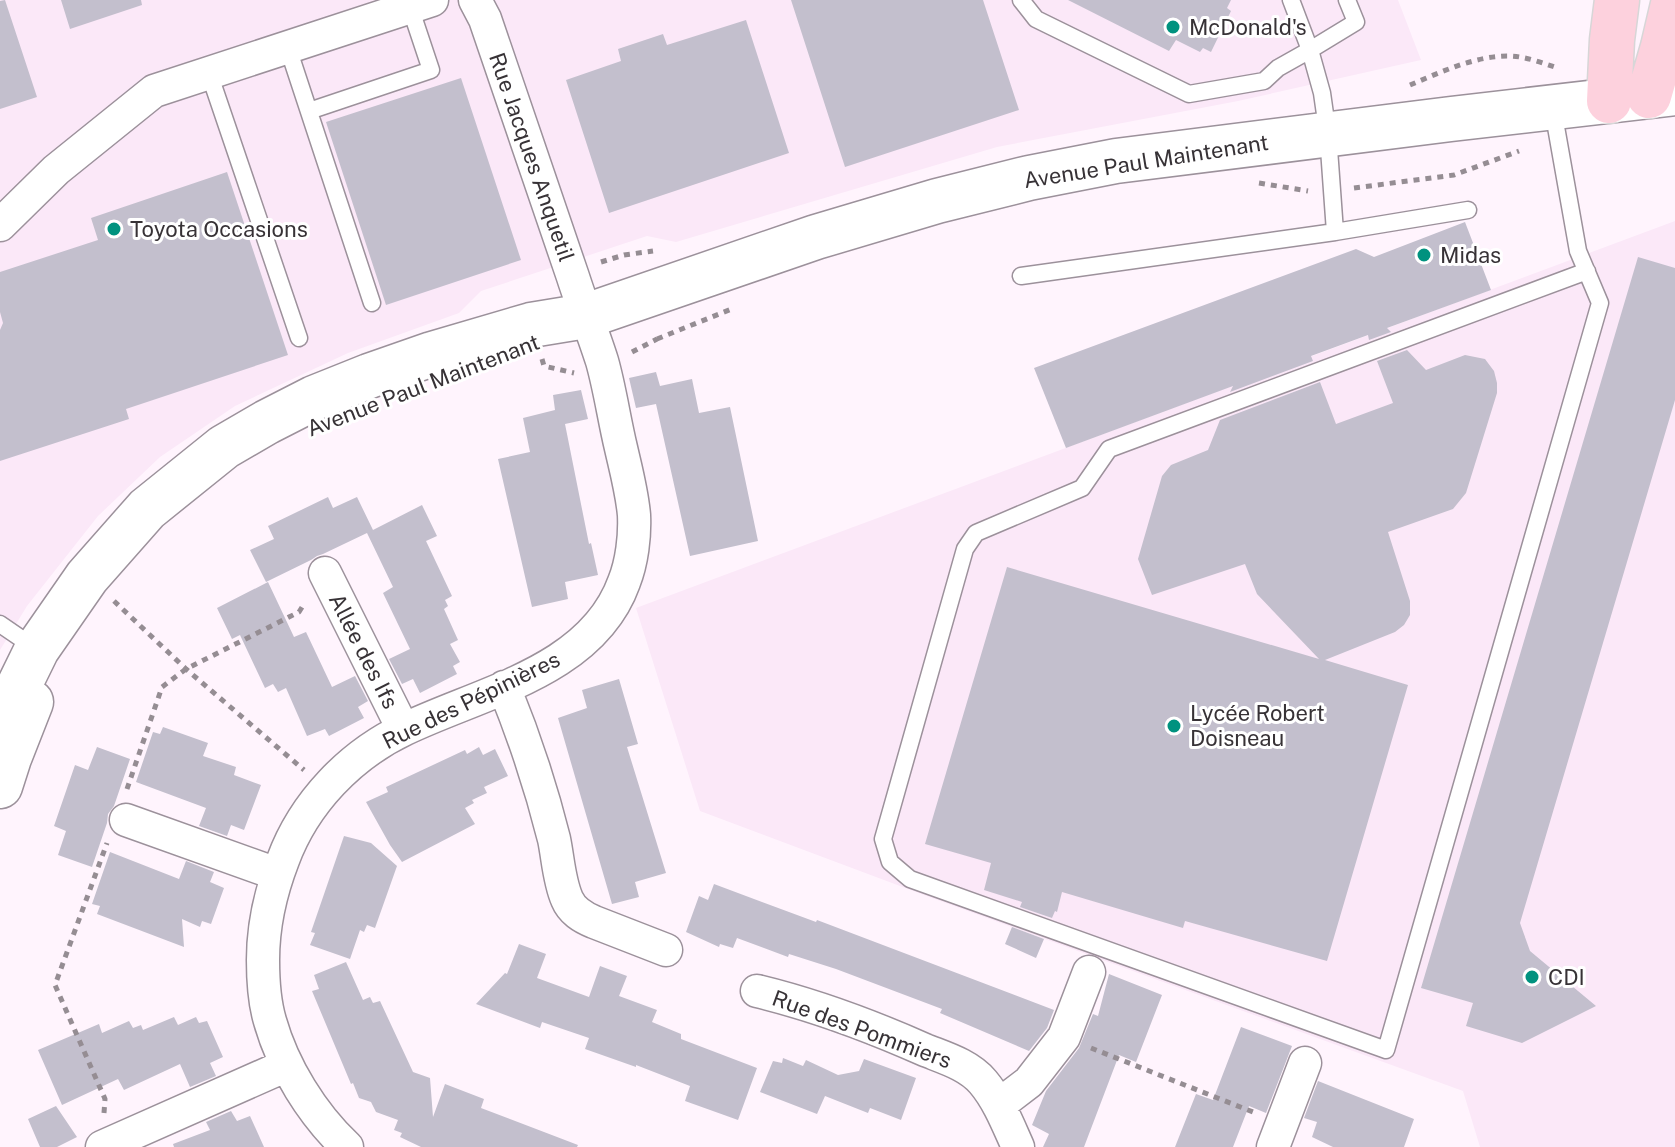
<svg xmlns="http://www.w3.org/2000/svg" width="1675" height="1147" font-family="'Public Sans',sans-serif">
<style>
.built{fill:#fbe8f8}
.building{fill:#c3bfcd}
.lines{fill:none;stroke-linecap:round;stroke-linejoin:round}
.lane-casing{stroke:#9c919b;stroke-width:19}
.street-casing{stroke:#9c919b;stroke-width:35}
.secondary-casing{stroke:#9c919b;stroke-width:47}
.primary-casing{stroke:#d7d6d7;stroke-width:47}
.path{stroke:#958d93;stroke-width:5;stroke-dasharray:6 6;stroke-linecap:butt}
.lane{stroke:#fff;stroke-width:16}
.street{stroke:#fff;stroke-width:32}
.secondary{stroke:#fff;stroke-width:44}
.primary{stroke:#fdd1dd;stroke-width:44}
.poi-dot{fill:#00927f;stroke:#fff;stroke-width:3}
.labels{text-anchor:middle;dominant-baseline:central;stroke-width:6;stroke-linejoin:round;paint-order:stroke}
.poi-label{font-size:22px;fill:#373236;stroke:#fff;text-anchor:start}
.street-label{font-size:22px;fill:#373236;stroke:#fff}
</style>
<rect width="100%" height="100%" fill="#fff4fd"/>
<path class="built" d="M0 0H1398L1421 60 1238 101 997 147 676 242 647 236 481 291 459 313 348 353 235 406 160 457 98 516 27 606 0 650Z
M1675 221V1147H1480L1463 1091 924 895 700 811 636 608Z"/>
<path class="building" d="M5 0 37 97 0 109V1Z
M61 0H141L142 5 70 29Z
M791 0H983L1019 110 845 167Z
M1068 0H1231L1227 8 1231 11 1211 52 1203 48 1200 52 1176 40 1169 51Z
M746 20 789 153 609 213 566 80 621 61 618 49 663 34 667 45Z
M461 78 521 260 386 305 326 122Z
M227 172 288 355 126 409 129 419 0 461V330L3 323 0 312V272L98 240 91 218Z
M1465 222 1491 290 1387 328 1391 332 1369 340 1368 335 1311 356 1313 361 1230 392 1233 386 1066 448 1034 368 1356 249 1374 257Z
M1638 257 1675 268V400L1520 923 1530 951 1596 1006 1522 1043 1466 1026 1473 1003 1421 988Z
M1407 350 1426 370 1465 355 1485 359 1494 371 1497 383V393L1466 493 1453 509 1388 532 1410 601V615L1404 625 1395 632 1325 660 1408 685 1327 961 1185 921 1183 928 1062 892 1057 912 1055 911 1052 918 1020 907 1022 902 984 890 991 863 925 844 1007 567 1319 659 1257 594 1245 564 1152 595 1138 559 1162 476 1171 465 1208 450 1220 420 1320 382 1336 424 1393 403 1377 361Z
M656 372 660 386 692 379 699 413 730 407 758 541 690 556 656 404 636 408 629 378Z
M581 390 588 419 565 424 589 544 591 543 598 575 565 582 568 599 532 607 498 459 530 452 523 418 555 410 553 395Z
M328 497 333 508 357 497 373 530 422 505 437 536 426 541 452 596 445 600 448 606 444 609 458 640 450 644 460 662 453 666 457 674 420 693 413 679 402 684 389 659 410 649 383 593 393 587 367 533 323 554 317 556 311 560 266 582 250 550 274 539 268 526Z
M268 582 294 637 306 632 332 687 355 676 368 701 358 707 364 718 329 736 325 729 307 736 286 688 278 692 273 684 265 688 240 635 232 639 217 608Z
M619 679 638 744 627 747 666 873 635 882 639 897 612 904 558 718 587 708 582 690Z
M163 727 208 743 203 756 236 767 234 775 261 785 244 830 231 825 227 836 199 826 206 808 136 782 153 732 160 734Z
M97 747 130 759 114 806 108 814 107 823 92 867 58 855 66 831 54 826 75 765 88 770Z
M479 747 483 755 495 749 508 776 484 787 487 793 472 800 474 803 465 808 475 824 402 862 390 845 366 802 388 792 386 787 465 750 467 754Z
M344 836 371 843 397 866 375 928 367 925 364 932 360 930 350 959 310 945 315 933 311 932Z
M110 852 179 879 186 861 214 872 210 882 224 888 211 924 202 921 200 927 182 919 184 947 97 914 100 906 92 904Z
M714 884 816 922 817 920 1054 1010 1047 1028 1029 1051 940 1013 942 1009 836 969 789 954 788 957 737 938 733 948 720 944 719 947 686 932 699 896 708 900Z
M1012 927 1044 939 1036 958 1005 944Z
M519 944 546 954 537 978 589 997 600 966 627 976 619 996 657 1010 652 1022 681 1034V1039L757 1068 738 1120 685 1101 690 1086 636 1065V1067L585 1049 589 1038 542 1022 540 1028 476 1004 505 973 507 974Z
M346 962 363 1000 370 997 373 1003 380 1001 413 1072 430 1078 433 1117 445 1084 484 1099 481 1108 578 1145 577 1147H421L400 1137 402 1133 394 1130 398 1120 376 1112 371 1102 359 1098 353 1083 351 1084 312 991 319 989 314 975Z
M1109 974 1162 995 1136 1062 1119 1055 1084 1147H1043L1049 1134 1032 1125 1046 1091 1079 1048 1093 1014 1098 1016Z
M174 1017 178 1025 196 1017 199 1023 207 1021 223 1057 210 1063 216 1076 190 1087 180 1064 124 1090 118 1079 62 1105 38 1050 99 1024 102 1033 129 1021 133 1028 141 1025 143 1030Z
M1241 1027 1292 1046 1266 1113 1249 1106 1233 1147H1175L1196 1094 1213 1100Z
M783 1058 803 1066 806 1060 838 1075 859 1071 864 1059 916 1078 901 1120 870 1108 868 1113 825 1096 817 1114 760 1092 773 1061 782 1063Z
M1318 1081 1414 1119 1404 1147H1333L1312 1137 1317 1122 1304 1118Z
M56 1106 77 1137 57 1147H40L28 1119Z
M231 1111 237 1121 250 1116 264 1147H174L173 1144 210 1130 206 1122Z"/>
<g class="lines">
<g class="lane-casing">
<path id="lane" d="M1021 0 1036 19 1189 94 1264 81 1278 68 1310 50 1291 0
M288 48 372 303
M209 73 299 338
M1553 110 1578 251 1600 303 1386 1050 910 879 890 862 883 839 965 549 976 533 1082 488 1109 449 1587 271
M309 111 431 70 410 7
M1335 232 1328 135 1322 93 1310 50 1356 22 1347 0
M1021 276 1335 232 1468 210
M0 624 35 648"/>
</g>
<g class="street-casing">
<path id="street" d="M0 225 56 170 154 91 432 0
M325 573 403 729
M504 687C524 736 541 787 554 839 558 858 559 881 567 899 572 911 582 917 594 922L666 950
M126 820 277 874
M757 991C815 1005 871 1026 925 1050 945 1058 969 1065 983 1082 999 1101 1008 1125 1018 1147
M999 1105 1029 1082 1064 1037 1089 972
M102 1147 287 1065
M347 1147C312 1114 283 1067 270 1021 264 1001 263 980 263 960 263 926 271 891 283 860 304 803 350 755 405 729 482 692 592 671 624 582 632 562 635 536 634 515 632 492 626 470 621 448 614 419 610 389 602 361 593 333 582 305 573 277 544 191 514 105 485 19L475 0
M1273 1147 1305 1063"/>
</g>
<g class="secondary-casing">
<path id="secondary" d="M0 730 13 698 37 649 87 577 147 509 224 447 267 422 314 398 369 376 432 354 531 325 586 316 816 237 937 201 1029 178 1116 161 1451 119 1675 93
M0 786 9 758 31 702"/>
</g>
<g class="primary-casing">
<path id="primary" d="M1649 96 1663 47 1674 0
M1609 101 1612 40 1617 0"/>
</g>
<path class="path" d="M1410 85C1441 72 1475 56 1508 56 1525 56 1542 63 1558 68
M1259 183 1308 191
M1354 188 1454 175 1519 151
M601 262 624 255 653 251
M657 339 734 308
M632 352 657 339 656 337
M542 359 544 366 574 373
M114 601 186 669 304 770
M127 789 162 687 186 669 299 612 304 604
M1091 1048 1253 1112
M104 1113 105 1099 55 985 107 843"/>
<use href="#lane" class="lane"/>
<use href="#street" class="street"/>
<use href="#secondary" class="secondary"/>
<use href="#primary" class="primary"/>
</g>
<g class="poi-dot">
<circle cx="1173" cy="27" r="8"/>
<circle cx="114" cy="229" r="8"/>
<circle cx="1424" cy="255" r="8"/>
<circle cx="1174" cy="726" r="8"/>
<circle cx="1532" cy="977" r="8"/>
</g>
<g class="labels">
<g class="poi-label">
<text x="1189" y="27">McDonald's</text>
<text x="130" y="229">Toyota Occasions</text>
<text x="1440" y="255">Midas</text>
<text x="1190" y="713">Lycée Robert<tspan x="1190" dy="25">Doisneau</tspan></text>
<text x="1548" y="977">CDI</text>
</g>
<g class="street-label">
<text transform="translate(532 157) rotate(71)">Rue Jacques Anquetil</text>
<text transform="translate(1146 161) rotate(-9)">Avenue Paul Maintenant</text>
<text transform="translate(423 385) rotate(-21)">Avenue Paul Maintenant</text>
<text transform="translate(364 651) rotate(63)">Allée des Ifs</text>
<text transform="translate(471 700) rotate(-26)">Rue des Pépinières</text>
<text transform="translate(862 1029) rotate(20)">Rue des Pommiers</text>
</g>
</g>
</svg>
